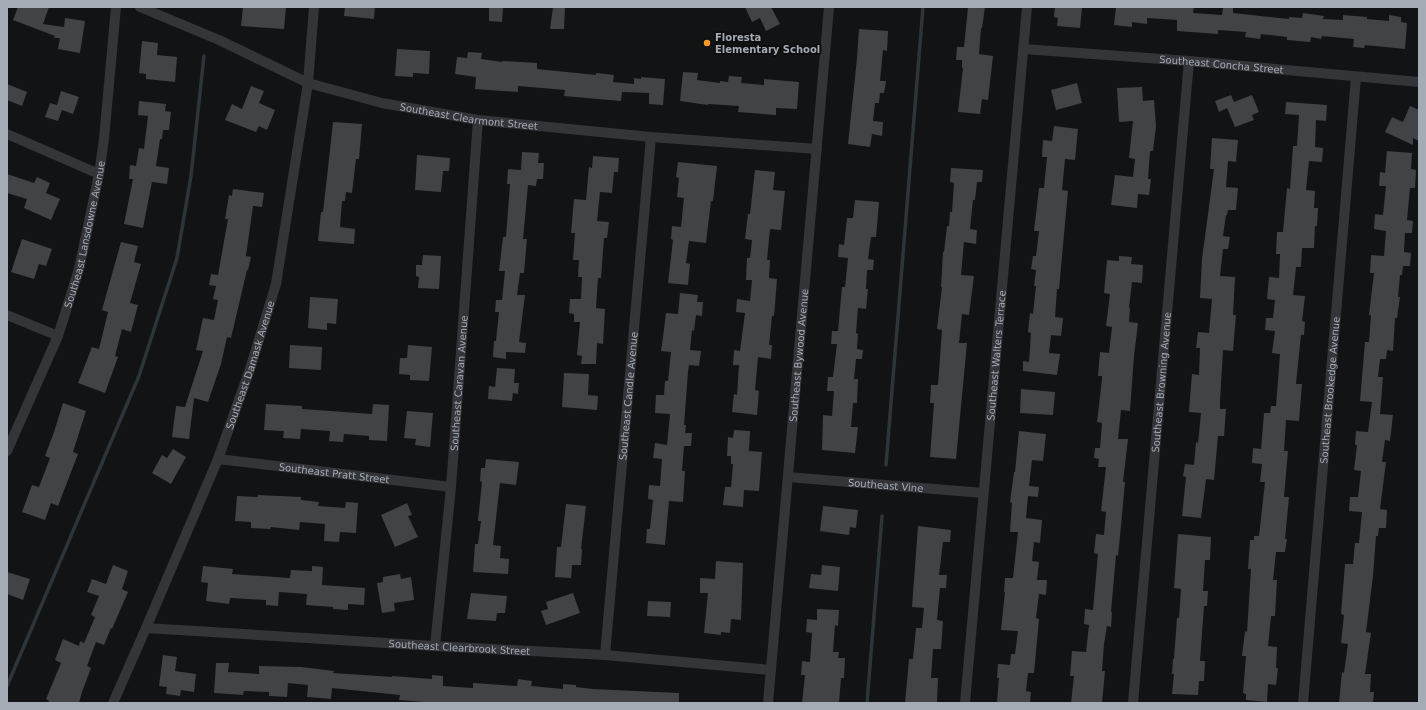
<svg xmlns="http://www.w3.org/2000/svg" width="1426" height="710" font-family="'DejaVu Sans',sans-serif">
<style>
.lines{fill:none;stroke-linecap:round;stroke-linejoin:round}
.stream{stroke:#2b353a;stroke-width:3.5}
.building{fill:#414347}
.minor{stroke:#333539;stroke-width:10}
.poi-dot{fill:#f59a29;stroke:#0e0e0f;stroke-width:1.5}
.labels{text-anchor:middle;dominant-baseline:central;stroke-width:4;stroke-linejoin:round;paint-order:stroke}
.poi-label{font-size:10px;font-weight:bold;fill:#a4abb5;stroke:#0e0e0f;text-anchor:start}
.street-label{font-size:10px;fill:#a4abb5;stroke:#0e0e0f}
</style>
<rect width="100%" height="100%" fill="#121314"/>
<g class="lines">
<path class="stream" d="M886 465 923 7
M7 686 139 376 177 258 191 176 204 56
M867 703 882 516"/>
</g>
<path class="building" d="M18 7H49L43 24 64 27 65 18 85 21 80 53 58 49 60 38H54L55 36 13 20Z
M243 7H286L284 29 241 26Z
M345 7H375L374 19 344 16Z
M489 7H503L502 22 489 21Z
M553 7H565L564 29H550Z
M745 7H771L780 24 766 31 760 18 752 22Z
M968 7H985L982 28H981L979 54 993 56 988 100 982 99 980 114 958 112 963 68H962V60H956L957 47H964Z
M1055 7H1082L1080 28 1057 26 1058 18 1054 17Z
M1116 7H1194L1193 13 1222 15 1223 8H1233V13L1289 19V17L1302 18 1303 13 1324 16 1323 19 1343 20V15L1367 17V19L1389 21V15L1401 17V22L1407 23 1405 49 1365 45 1364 48 1353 47 1354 39 1322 36 1321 39 1311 37 1310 42 1287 40V37L1261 34 1260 39 1245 37 1246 32 1218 30V34L1177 31V20L1147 18V24L1132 22V27L1114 25Z
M859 29 888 31 887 51 883 50 880 81H886L884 93H880L879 103H875L873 121 883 122 882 136 872 134 870 147 848 144 857 58Z
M142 41 158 43 157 55 177 57 175 82 146 79V74L139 73Z
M397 49 430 51 429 74 413 73V77L395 76Z
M468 52 482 53 481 59 502 62V61L537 63V69L596 75V73L614 75 613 82 634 84V78L641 79V77L665 79 663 105 649 104V93L622 92 621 101 564 96 565 90 542 88 518 86V92L475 89 476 77 455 74 457 57 467 58Z
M683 72 698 73 697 80 720 83V81L728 82 729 76 742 77 741 83 764 85V79L799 82 797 109 776 108V115L738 112 739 106 708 104V105L680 101Z
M1077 83 1082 103 1056 110 1051 90Z
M7 84 27 92 22 106 7 100Z
M251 86 264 91 259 103 275 110 267 130 259 126 256 132 225 120 232 104 242 109Z
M1142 87 1143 101 1154 100 1156 126 1153 151H1150L1148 179H1151L1149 195 1138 194 1137 208 1111 205 1115 175 1133 177 1135 159 1129 158 1133 121 1119 122 1117 88Z
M61 91 79 97 73 114 62 110 58 121 45 117 50 103 57 105Z
M1231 95 1234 102 1252 95 1259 112 1252 115 1254 120 1235 127 1227 108 1219 112 1215 101Z
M139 101 166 104 165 111 171 112 169 130H163L162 139H160L156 166 169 168 167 184 152 182 143 228 124 224 133 179H129L130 165 136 166 139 148 144 149 148 116 138 115Z
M1286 102 1327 105 1326 121 1316 120 1315 147 1323 148 1322 162 1309 161 1306 190 1315 191 1314 208H1318L1317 226H1315L1314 248H1302L1301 267H1296L1293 295 1305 296 1302 321 1305 322 1304 335H1301L1296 384H1302L1300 408 1299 421 1286 420 1284 451H1288L1284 497H1289L1285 539H1287L1285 552H1276L1273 580H1277L1275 616H1271L1268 646 1277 647 1276 668H1278L1276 685 1268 684 1267 702 1246 700V694L1243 693 1246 656H1242L1245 631 1247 632 1251 569H1248L1250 540H1254V536H1259L1265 482H1260L1262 464 1252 463 1253 448 1261 449 1264 413H1270L1271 406H1276L1280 354 1272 353 1275 331 1265 330 1266 318H1273L1275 300 1267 299 1269 277 1279 278 1280 254H1276L1277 232H1283L1287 188 1290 189 1293 146H1297L1299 115 1285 114Z
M1410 106 1419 110V141L1413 138V145L1385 132 1392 117 1403 122Z
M333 122 362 124 359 159H356L352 193 346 192 345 201H342L340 227 355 229 354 244 318 241 321 212H323L328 168Z
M1054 126 1078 129 1075 160 1065 159 1062 190 1068 191 1059 289H1057L1055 317 1063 318 1061 336 1051 335 1049 353 1060 354 1057 375 1023 371V361L1029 362 1031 333 1028 332 1030 313 1033 314 1036 286H1034L1036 270 1031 269 1033 256H1036L1039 231H1034L1039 188H1044L1047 157H1042L1043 140 1052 141Z
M1212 138 1238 140 1236 162 1228 161 1226 187 1238 188 1236 210H1228L1227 215H1226L1223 236 1230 237 1228 249H1223L1220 276 1235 277 1233 315H1236L1233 351 1223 350 1220 401V409H1226L1224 436H1218L1214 480 1206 479 1201 518 1182 516 1186 477 1183 476 1185 464 1194 465 1196 442 1198 443 1201 413 1189 412 1190 398 1192 374 1199 375 1200 348H1196L1198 332 1209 333 1212 299 1200 298 1202 259 1214 169H1210Z
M1387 151 1412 153 1411 169 1416 170 1415 188H1410L1407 220 1413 221 1412 233H1405L1404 252 1411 253 1410 266H1403L1402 275H1400L1398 297H1400L1397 318H1395L1393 351 1387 350 1386 359H1380L1378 377H1383L1380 414 1393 415 1390 441 1385 440 1382 462H1386L1380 509 1387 510 1386 528H1379L1378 536H1376L1373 576 1366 632 1371 633 1365 674H1371L1370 692H1374L1373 703H1339L1342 672 1344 673 1348 644 1341 643 1344 615 1341 614 1345 564H1353L1355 543H1359L1362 512 1349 511 1350 497H1358L1361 471 1354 470 1357 445H1355L1356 431 1368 432 1372 402 1360 401 1365 342H1369L1371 315H1369L1374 273H1370L1371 255 1384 256 1386 231 1374 229 1375 214 1383 215 1386 186H1379L1380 172 1385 173Z
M522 152 539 153 538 163H544L543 179H537L536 186 528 185 523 239H527L524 273H520L517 295H525L519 342 526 343 525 353 506 352V359L493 357 494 341H496L499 312H495L496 300H502L505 271H499L503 237H506L510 184H507L508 169 521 170Z
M417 155 450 158 449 171H443L441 192 415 190Z
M593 156 619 158 618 172H614L612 193 600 192 597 221 609 222 607 238H604L601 278H598L596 308 605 309 603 344 597 343 596 364H581L582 356 577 355 580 322H574V314L569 313 570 299H581L582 277H578L579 260H573L575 233H571L574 199 586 200 589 167 592 168Z
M678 162 717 166 713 201H711L706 243 689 241 686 263 690 264 688 285 668 283 673 240 671 239 672 226 681 227 684 198 677 197 679 178 676 177Z
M951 168 983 170 982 182H977L975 200H973L970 229 977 230 976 244 964 242 961 275 974 276 969 315 962 314 959 343H967L956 459 930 457 934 403H930L931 385H938L942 330 937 329 942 287H941L943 252H944L947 226H949L950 212H952L954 183 950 182Z
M755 170 775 172 773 190 785 191 781 230 770 229 767 260H770L769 278 777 279 775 304 774 316H772L769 345H772L771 359 758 357 755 390 759 391 757 415 732 412 734 394 737 395 739 365H733L734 350 740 351 745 313 736 312 737 299 750 301 752 280H746L747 258H750L752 240 745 239 748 214H750Z
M7 174 34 183 37 177 50 183 46 193 60 199 51 220 24 208 27 199 7 193Z
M233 189 264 193 262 207 253 206 246 256 251 257 248 270H247L231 338 227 337 221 364 208 402 194 398 189 439 172 437 176 406 185 407 203 351 196 350 203 318 214 320 218 300 213 299 216 286 209 285 211 274 218 275 228 219H225L229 195 232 196Z
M855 200 879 202 876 237H871L868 259 874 260 873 270H867L866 289H868L866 309 858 308 856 333 858 334 857 349 863 350 862 359H856L854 379H858L857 403H853L851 427H858L855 453 822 450 823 415 832 416 834 391H827L828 377H833L837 344H831L832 331H838L842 287H845L848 258 838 257 839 244 844 245 847 218H853Z
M22 239 52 249 46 266 39 264 34 279 11 272Z
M121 242 138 246 134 262 141 264 130 303 138 305 131 332 122 329 115 356 118 357 105 393 78 383 92 347 99 349 108 312 102 310Z
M423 255 441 256 439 289 418 288 419 277 416 276V265H422Z
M1119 256 1132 257 1131 264 1143 265 1142 283 1132 282 1129 308H1130L1129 322 1138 323 1134 356 1130 411 1121 410 1118 439H1128L1123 482H1125L1121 526 1118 556 1116 555 1111 612H1112L1111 627 1107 626 1104 644 1102 671H1105L1102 703H1071L1074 676H1070L1072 651 1086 652 1089 625 1084 624 1085 609 1093 610 1098 554 1094 553 1096 534 1104 535 1106 512 1101 511 1106 467H1098L1099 459 1094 458 1095 448H1100L1102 423 1097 422 1102 379V376H1098L1100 352 1109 353 1112 327 1106 326 1110 294 1104 293 1107 260 1119 261Z
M680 293 698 295 697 302H703L702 316 696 315 694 331 692 330 690 350 701 351 699 366 689 365 688 372 684 425H686L685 433H692L691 446H684L682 471H685L683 502 669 501 665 545 646 543 647 529H650L653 500 648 499 649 485 660 486 662 459 653 458 655 443 667 445 670 414 655 413 656 395H664L665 381H668L671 352 661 351 663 337 666 313 678 314Z
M310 297 338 299 336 324 327 323V330L308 328Z
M290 345 322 347 321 370 289 368Z
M408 345 432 347 429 381 410 380V375L399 374 400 358H407Z
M497 368 515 369 514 383H519L518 394 513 393 512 401 488 399 489 386 495 387Z
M564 373 589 374 588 395 598 396 597 410 562 407Z
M1021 389 1055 392 1053 415 1020 413Z
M63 403 86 411 73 452 78 454 58 506 51 503 45 520 22 512 32 485 39 487 50 458 45 456 54 432Z
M266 404 302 406V409L372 414 373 404 389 405 387 441 369 440V436L344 434 343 442 329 441 330 431 301 429 300 439 283 438 284 431 264 430Z
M407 411 433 413 430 447 415 445 416 439 404 438Z
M734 430 750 431 749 451 762 452 759 491 744 490 743 507 723 505 725 487H731L733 464H731V456H727L728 437 733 438Z
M1019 431 1046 434 1043 461 1032 460 1029 486 1039 487 1038 497 1028 496 1026 518 1042 520 1040 543 1034 542 1032 561 1039 562 1037 580H1047L1046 595 1039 594 1036 618 1039 619 1034 673H1028L1026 691 1031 692 1030 703H1008L997 702 999 678H997L998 664 1010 665 1011 654H1015L1018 631 1001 630 1005 592H1004L1005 578H1013L1018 532H1010L1012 503 1010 502 1014 472H1015Z
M173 449 186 457 171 484 152 473 162 455 167 458Z
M486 459 519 462 516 485 500 483 493 545 501 546 500 558 509 559 508 574 473 572 475 544H478L481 521H478L482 482 480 481 481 468H485Z
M258 495 301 497V500L319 502 318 506 345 508 346 502 358 503 356 533 340 532 339 542 324 541 325 524 300 522 299 530 271 527 270 529 251 528V522L235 521 237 496 258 497Z
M407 503 412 515 408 516 418 537 395 547 381 515Z
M566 504 586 506 581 549H582L581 565H572L571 578 555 577 557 547H561Z
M823 506 858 510 856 528 850 527 849 535 820 531Z
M918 526 951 530 950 542H943L939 575H947L946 588H940L937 620 943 621 941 649H933L931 678H938L937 703H905L909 659H913L916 628H922L924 608 912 607Z
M1178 534 1211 537 1210 560H1205L1203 591H1208L1207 606H1204L1200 661H1205L1204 681H1199L1198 695 1172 694 1174 674H1172L1173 659H1174L1177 618H1179L1181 589 1174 588Z
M716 561 743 563 741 620 731 619 730 633 721 632V635L704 633 708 593H700V578L715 579Z
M113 565 128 571 122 589 128 592 112 629 111 628 104 645 96 642 87 666 91 668 82 692 79 703H48L49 701 46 699 61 663 55 660 63 639 79 646 80 641 84 643 95 617 91 615 99 596 87 592 92 579 106 584Z
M822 565 840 567 838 591 809 588 811 574 821 575Z
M203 566 233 569 232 574 290 578 291 570 312 571V566L323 567 322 585 365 588 364 605 348 604V610L333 609V607L306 605 307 594 279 592 278 606 266 605V600L230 598 229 604 206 601 208 583 201 582Z
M7 572 30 579 23 600 7 594Z
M400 574 401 579 411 577 414 600 394 603 395 611 382 613 377 583 383 582V577Z
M471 593 507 596 505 613H497L496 621 467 619Z
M573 593 580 613 546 625 541 611 548 609 546 602Z
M648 601 671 602 670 617 647 616Z
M817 609 839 610 838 626 835 625 833 652H839L838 658H845L844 678H841L839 703H802L805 675H801L802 661 810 662 812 633 806 632 807 619 817 620Z
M163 655 177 657 175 671 196 674 194 692 181 690 180 696 166 694 167 687 159 686Z
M216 663H229L228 672 259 674V666L301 667 334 671 333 673 392 677V676L432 679V675L443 676V686L473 688V683L517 686 518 679 532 681 531 686 563 689V684L576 685V687L592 689 679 693V703H437L399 700 400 695 332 688 331 699 307 697 308 685 288 683 287 697 269 696V692L244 691 243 695 214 693Z"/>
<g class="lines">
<g class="minor">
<path id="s1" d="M140 7 219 40 308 83 382 103 478 120 651 137 817 149"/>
<path id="s2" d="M1024 49 1189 61 1419 82"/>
<path d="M7 134 99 174"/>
<path d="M7 315 58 336"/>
<path id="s3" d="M7 451 58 336 79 269 99 174 104 139 116 7"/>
<path id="s4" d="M218 459 451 487"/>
<path id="s5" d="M788 477 983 493"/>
<path id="s6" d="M146 628 435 646 605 655 771 670"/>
<path id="s7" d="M435 646 451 487 478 120"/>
<path id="s8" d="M605 655 651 137"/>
<path id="s9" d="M113 703 146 628 218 459 250 369 276 284 308 83 314 7"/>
<path id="s10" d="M768 703 829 7"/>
<path id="s11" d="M965 703 1027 7"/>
<path id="s12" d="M1133 703 1189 61"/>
<path id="s13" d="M1303 703 1356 77"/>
</g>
</g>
<circle class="poi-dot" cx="707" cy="43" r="4"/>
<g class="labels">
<g class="poi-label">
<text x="715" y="37">Floresta<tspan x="715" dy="12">Elementary School</tspan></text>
</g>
<g class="street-label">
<text stroke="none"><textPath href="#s2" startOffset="198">Southeast Concha Street</textPath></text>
<text stroke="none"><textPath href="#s1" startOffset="349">Southeast Clearmont Street</textPath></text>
<text stroke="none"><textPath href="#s3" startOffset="231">Southeast Lansdowne Avenue</textPath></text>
<text stroke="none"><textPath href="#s10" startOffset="349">Southeast Bywood Avenue</textPath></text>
<text stroke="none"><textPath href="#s11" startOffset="349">Southeast Walters Terrace</textPath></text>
<text stroke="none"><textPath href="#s9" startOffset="365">Southeast Damask Avenue</textPath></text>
<text stroke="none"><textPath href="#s12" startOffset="322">Southeast Browning Avenue</textPath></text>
<text stroke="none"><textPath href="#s7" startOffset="264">Southeast Caravan Avenue</textPath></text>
<text stroke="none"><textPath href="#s13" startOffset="314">Southeast Brookedge Avenue</textPath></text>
<text stroke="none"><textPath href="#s8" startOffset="260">Southeast Candle Avenue</textPath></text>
<text stroke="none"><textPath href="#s4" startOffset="117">Southeast Pratt Street</textPath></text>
<text stroke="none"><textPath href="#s5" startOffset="98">Southeast Vine</textPath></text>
<text stroke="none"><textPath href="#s6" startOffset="314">Southeast Clearbrook Street</textPath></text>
</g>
</g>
<rect width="1426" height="710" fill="none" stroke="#a4abb5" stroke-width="16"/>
</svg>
